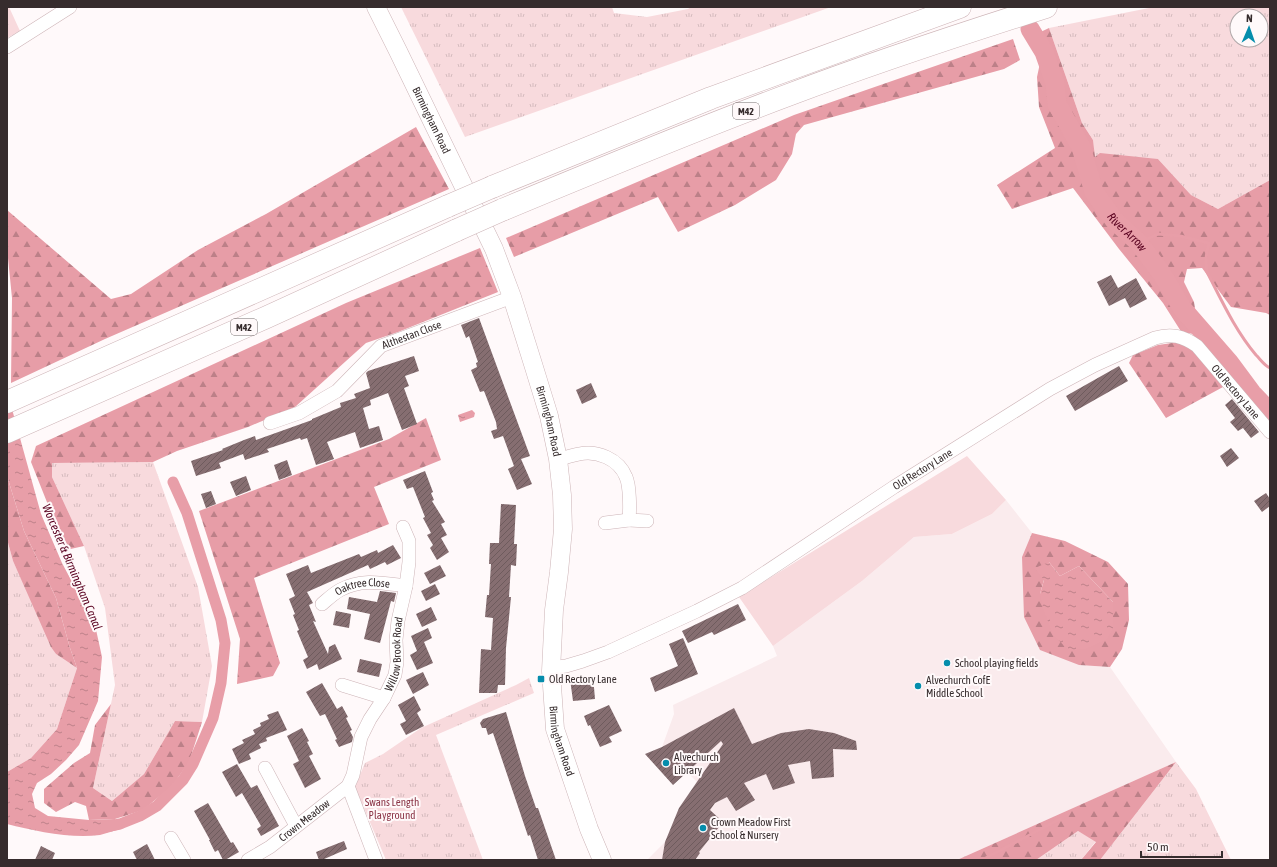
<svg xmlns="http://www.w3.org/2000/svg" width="1277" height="867" font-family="'Asap Condensed',sans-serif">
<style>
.built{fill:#faebed}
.grass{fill:url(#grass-tufts);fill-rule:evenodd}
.forest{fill:url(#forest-firs);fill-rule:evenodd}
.garden{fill:#f8dadd}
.water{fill:url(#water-ripples)}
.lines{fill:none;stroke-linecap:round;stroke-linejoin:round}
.stream{stroke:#e89ea8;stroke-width:3}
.canal{stroke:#e89ea8;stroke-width:11}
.river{stroke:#e89ea8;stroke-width:19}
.building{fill:url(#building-hatch)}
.minor-casing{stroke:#cdb4b7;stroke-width:14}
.secondary-casing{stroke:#cdb4b7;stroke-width:19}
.motorway-casing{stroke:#cdb4b7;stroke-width:23}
.minor{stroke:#fff;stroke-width:13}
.secondary{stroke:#fff;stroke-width:18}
.motorway{stroke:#fff;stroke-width:22}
.motorway-bridge-casing{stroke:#cdb4b7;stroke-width:23;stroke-linecap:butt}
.motorway-bridge{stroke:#fff;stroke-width:22}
.poi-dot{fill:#058dac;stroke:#fff9fa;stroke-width:1.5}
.labels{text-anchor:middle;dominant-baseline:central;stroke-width:4;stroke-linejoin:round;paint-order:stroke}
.shield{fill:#fff9fa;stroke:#726a6a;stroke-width:1}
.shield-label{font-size:10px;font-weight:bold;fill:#362c2d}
.street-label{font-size:11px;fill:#362c2d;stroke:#fff9fa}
.poi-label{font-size:11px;fill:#362c2d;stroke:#fff9fa;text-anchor:start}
.park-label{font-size:11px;fill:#8c3547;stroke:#fff9fa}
.water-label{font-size:12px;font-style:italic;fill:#59001f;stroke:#fff9fa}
</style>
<defs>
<pattern id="grass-tufts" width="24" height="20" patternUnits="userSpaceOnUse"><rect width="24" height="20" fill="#f8dadd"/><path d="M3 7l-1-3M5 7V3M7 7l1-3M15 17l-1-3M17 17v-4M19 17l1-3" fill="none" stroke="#d5bbbe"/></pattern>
<pattern id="forest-firs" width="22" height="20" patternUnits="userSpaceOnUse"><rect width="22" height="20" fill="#e79da7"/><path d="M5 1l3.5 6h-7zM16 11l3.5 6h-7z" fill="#bc8088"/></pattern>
<pattern id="water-ripples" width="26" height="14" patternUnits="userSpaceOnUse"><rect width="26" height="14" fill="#e89ea8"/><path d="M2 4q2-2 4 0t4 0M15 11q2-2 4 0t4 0" fill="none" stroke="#bd8189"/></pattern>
<pattern id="building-hatch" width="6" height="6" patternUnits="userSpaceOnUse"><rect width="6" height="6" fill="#866e71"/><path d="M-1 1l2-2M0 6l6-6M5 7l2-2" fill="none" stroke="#6e5b5d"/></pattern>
</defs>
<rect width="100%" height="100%" fill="#fff9fa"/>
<path class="built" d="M1006 500 1032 533 1022 557 1079 665 1110 667 1176 762 957 860H647L665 842 697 782 662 747 674 714 673 705 777 656 773 646 862 581 914 537 952 534 992 514Z"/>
<path class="grass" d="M7 7H9L20 31 7 38Z
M401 7H612L614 13 647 17 688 9 691 7H831L465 137Z
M1154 7H1270V180L1218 209 1191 195 1158 159 1094 158 1093 140 1082 123 1049 28ZM1237 16H1261V40H1237Z
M153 462 198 587 212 666 202 722 175 721 144 774 112 801 93 788 115 685 105 608 84 546 52 477V463Z
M7 539 13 561 56 654 77 668 57 729 31 758 7 772Z
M529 678 534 693 436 735 483 860H386L355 787 365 763 383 754 421 728 516 685Z
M1176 762 1196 789 1231 860H1100Z
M1078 831 1096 841 1081 860H1036Z"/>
<path class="forest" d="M1049 28 1082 123 1093 140 1095 157 1100 153 1158 159 1191 195 1218 209 1270 180V315L1266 313 1231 307 1202 268 1187 269 1184 282 1194 302 1199 334 1182 333 1163 303 1119 249 1073 188 1012 209 997 185 1055 148 1039 107 1037 77 1040 63 1030 37Z
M1013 39 1020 60 1004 69 804 125 796 134 792 154 776 180 735 205 678 232 658 197 514 257 506 238 794 115Z
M416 127 449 189 105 339 11 383 12 298 7 248V210L111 299 131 294 198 250 266 214Z
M480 248 498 292 398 332 366 343 295 407 248 427 177 451 153 462 52 463V477L84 546 66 550 31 462 36 446 346 303Z
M1179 342 1192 350 1223 387 1166 418 1129 363 1133 355 1158 345Z
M426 418 441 460 374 487 389 524 254 578 280 663 273 676 237 684 240 639 199 511 389 439Z
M7 476 24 531 56 598 70 648 77 668 56 654 51 647 13 561 7 539Z
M1032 533 1065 541 1108 562 1128 584 1129 620 1122 649 1110 667 1079 665 1040 650 1024 617 1022 557ZM1049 562 1060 576 1079 566 1113 602 1040 594Z
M111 704 93 788 112 801 144 774 175 721 202 722 189 762 172 786 143 810 115 819 89 820 86 806 75 802 56 812 44 803V789L74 763 90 753 95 725Z
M1176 762 1100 860H1081L1096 842 1078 831 1036 860H957Z"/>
<path class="garden" d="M967 456 1006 500 992 514 952 534 914 537 862 581 773 646 739 597Z"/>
<path class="water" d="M7 391 41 514 62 563 95 625 102 657 98 701 79 745 66 760 51 774 37 783 32 794 35 808 48 816 89 820 115 819 124 828C116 830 108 833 100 835 71 839 35 831 7 824V772L31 758 57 729 77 668 70 648 56 598 24 531 7 476Z
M472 410 475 413 474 417 460 422 458 415Z
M1049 562 1060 576 1079 566 1113 602V628L1107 639 1085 649 1068 650 1053 634 1044 611 1040 594 1044 580 1035 568Z"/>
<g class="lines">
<path class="stream" d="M1139 243 1158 234 1180 236 1209 243C1206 253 1205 262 1207 272 1222 301 1235 330 1256 355 1261 360 1264 365 1270 368
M982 860 1060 819"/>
<path class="canal" d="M105 827 120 824 140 816 157 806 183 780 193 764 213 718 221 683 225 643 221 620 187 513 173 482"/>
<path class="river" id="s1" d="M1030 29 1044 52 1055 83 1057 104 1081 147 1094 192 1114 220 1139 243 1162 274 1182 308 1229 362 1252 393 1269 411H1270"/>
</g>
<path class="building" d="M1111 275 1118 288 1136 278 1147 299 1130 308 1125 298 1109 306 1097 282Z
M479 318 530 456 521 459 532 484 517 490 508 469 514 466 503 436 494 439 491 431 497 429 496 422 484 391 480 392 471 370 477 367 476 363 478 362 469 336 466 338 461 325Z
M414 356 419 371 405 376 409 386 404 388 417 424 402 430 388 393 370 400 371 405 363 408 369 429 379 426 383 440 360 448 355 432 335 439 327 442 334 459 316 465 307 438 301 440 300 438 267 449 269 452 245 460 243 454 219 463 221 468 196 476 191 461 223 450 222 449 244 440 255 436 256 440 312 420V419L341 407 340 403 356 398 354 394 370 388 366 373 368 371Z
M1119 366 1128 381 1075 411 1066 396Z
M591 383 597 397 582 404 576 390Z
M1232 399 1259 432 1251 438 1243 428 1238 431 1230 422 1235 418 1225 405Z
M1231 448 1239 458 1227 467 1220 456Z
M287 460 292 475 279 480 274 465Z
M425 471 433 492 431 493 434 500 432 501 445 522 441 524 447 535 441 538 449 552 437 560 430 548 433 545 427 535 431 533 423 518 425 517 413 487 407 489 403 480Z
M246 476 251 490 236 496 230 482Z
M211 491 216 504 206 508 201 494Z
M1266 493 1270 499V506L1262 512 1254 501Z
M501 504 516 505 514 544H517L516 566 511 565 509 597H511L506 648 505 685H498L497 693H479L481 649 491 650 493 618 485 617 487 595H489L491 564H489L490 543H499Z
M393 545 401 558 387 565 385 562 370 569 368 565 307 592 313 603 309 605 316 622 313 621 328 654 329 647 335 644 342 659 319 670 317 664 307 669 303 660 308 657 297 631 299 630 293 615 295 614 289 599 295 596 286 574 308 565 311 573 359 554 361 557 377 550 378 553Z
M440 565 446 576 430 584 424 573Z
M435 584 440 594 426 601 421 591Z
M380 591 396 593 394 602 391 601 380 643 364 639 370 614 347 609 349 597 377 602Z
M738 604 746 620 714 635 712 632 688 643 682 631Z
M431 607 437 620 422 627 416 614Z
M336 611 351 614 349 628 333 625Z
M428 628 432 638 424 642 433 663 417 670 410 655 417 651 411 636Z
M683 638 698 674 655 692 650 678 678 666 669 644Z
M360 659 382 664 379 677 357 672Z
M423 672 429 685 413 694 406 680Z
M593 676 595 699 573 701 570 679Z
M322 683 337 709 342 706 348 717 346 718 352 730 350 731 353 737 352 742 339 747 335 740 337 739 325 714 320 716 306 692Z
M414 696 421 710 417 713 424 726 406 735 400 724 406 721 398 705Z
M609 705 622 731 609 737 612 742 600 747 590 725 588 726 584 716Z
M734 708 752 744 781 733 809 729 834 733 856 741 857 750 833 749 834 777 812 779 810 761 788 765 795 783 773 790 766 774 744 783 755 800 736 811 727 797 715 803 710 810 723 822 699 852 700 853 695 860H662L665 842 679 808 723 744 721 741 673 785 645 754 662 747Z
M278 711 287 730 266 738 267 741 259 744 261 748 249 754 251 759 239 764 232 749 244 743 242 740 255 734 253 730 261 726 260 723 269 719 267 715Z
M506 712 525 776 536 808H538L556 860H538L530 835 528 836 493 733 488 735 486 728H482L480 723 483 719Z
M302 728 309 741 307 742 313 754 309 756 321 779 305 788 293 764 299 761 287 736Z
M237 764 251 788 257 785 279 826 261 836 257 829 261 826 242 793 236 797 222 772Z
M208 803 231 843 233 842 239 852 225 860H223L218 850 215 852 209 840H210L194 811Z
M344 841 347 849 322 860H319L316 852Z
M147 844 155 860H137L133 852Z
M41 846 55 853 52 860H35Z"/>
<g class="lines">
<g class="minor-casing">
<g id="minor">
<path d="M7 47 70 7"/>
<path id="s2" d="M270 423 299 413 337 391 381 346 512 297"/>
<path d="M558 459C566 458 572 455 579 454 597 450 619 459 626 477 630 486 630 509 629 520L647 521"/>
<path d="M605 523 629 520"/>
<path id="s3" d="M322 604C328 599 333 594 340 590 361 578 383 583 406 586"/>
<path id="s4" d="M551 671 558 667 566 666 583 661 608 652 697 611 742 588 894 487 1050 389 1095 365 1155 338C1171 333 1183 336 1197 346L1270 432"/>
<path d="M342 685 384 698"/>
<path d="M265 768 296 826"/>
<path d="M348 786 376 860"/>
<path d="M171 838 184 860"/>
<path id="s5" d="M248 860 270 847 348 786 353 775 361 737 370 719 384 698 395 675 397 662 396 640 398 621 406 586 409 562V541L403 527"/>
</g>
</g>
<g class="secondary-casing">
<g id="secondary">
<path id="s6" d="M376 7 398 51 494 249 512 297 533 364 549 416 558 459 562 495 563 529 559 572 554 610 551 671 555 729 589 829 602 860"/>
</g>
</g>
<g class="motorway-casing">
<path id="motorway" d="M492 187 711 98 960 7
M502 210C598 170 694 130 791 94 875 62 961 34 1046 7
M7 402 448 206
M7 432 267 317 457 230"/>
</g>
<use href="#minor" class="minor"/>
<use href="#secondary" class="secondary"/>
<use href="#motorway" class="motorway"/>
<g class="motorway-bridge-casing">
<path id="motorway-bridge" d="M448 206 492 187
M457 230 502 210"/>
</g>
<use href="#motorway-bridge" class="motorway-bridge"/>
</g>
<g class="poi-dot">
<circle cx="947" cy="663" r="4"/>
<rect x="537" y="675" width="8" height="8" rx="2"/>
<circle cx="918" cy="686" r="4"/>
<circle cx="666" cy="763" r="4"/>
<circle cx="703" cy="828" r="4"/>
</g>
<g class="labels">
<g class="shield">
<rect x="733" y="103" width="26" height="16" rx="3"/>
<rect x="231" y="319" width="26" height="16" rx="3"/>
</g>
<g class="shield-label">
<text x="746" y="111">M42</text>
<text x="244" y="327">M42</text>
</g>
<g class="street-label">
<text stroke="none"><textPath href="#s6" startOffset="126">Birmingham Road</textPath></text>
<text stroke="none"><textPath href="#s2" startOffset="170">Althestan Close</textPath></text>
<text stroke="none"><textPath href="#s4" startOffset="797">Old Rectory Lane</textPath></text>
<text stroke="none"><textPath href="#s6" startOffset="450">Birmingham Road</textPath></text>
<text stroke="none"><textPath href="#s4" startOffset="425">Old Rectory Lane</textPath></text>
<text stroke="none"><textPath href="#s3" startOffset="46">Oaktree Close</textPath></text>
<text stroke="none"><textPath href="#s5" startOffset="267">Willow Brook Road</textPath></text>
<text stroke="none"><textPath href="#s6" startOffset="773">Birmingham Road</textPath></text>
<text stroke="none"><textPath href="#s5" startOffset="69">Crown Meadow</textPath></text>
</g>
<g class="poi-label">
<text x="955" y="663">School playing fields</text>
<text x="549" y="679">Old Rectory Lane</text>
<text x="926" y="680">Alvechurch CofE<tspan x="926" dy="13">Middle School</tspan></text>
<text x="674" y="757">Alvechurch<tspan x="674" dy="13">Library</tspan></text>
<text x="711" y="822">Crown Meadow First<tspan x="711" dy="13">School &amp; Nursery</tspan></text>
</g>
<g class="park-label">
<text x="392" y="802">Swans Length<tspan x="392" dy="13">Playground</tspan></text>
</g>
<g class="water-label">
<text stroke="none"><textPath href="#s1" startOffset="229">River Arrow</textPath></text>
<text transform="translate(72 567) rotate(67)">Worcester &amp; Birmingham Canal</text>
</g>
</g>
<rect width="1277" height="867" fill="none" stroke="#362c2d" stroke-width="16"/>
<g transform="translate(1249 28) rotate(2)"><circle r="19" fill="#fff9fa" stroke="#afa7a8"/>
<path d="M0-3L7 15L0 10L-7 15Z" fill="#058dac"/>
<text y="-6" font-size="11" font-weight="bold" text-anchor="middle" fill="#362c2d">N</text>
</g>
<path d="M1141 851v6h81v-6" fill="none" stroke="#362c2d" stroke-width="2"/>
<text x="1147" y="851" font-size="12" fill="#362c2d" stroke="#fff9fa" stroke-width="3" paint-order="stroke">50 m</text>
</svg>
